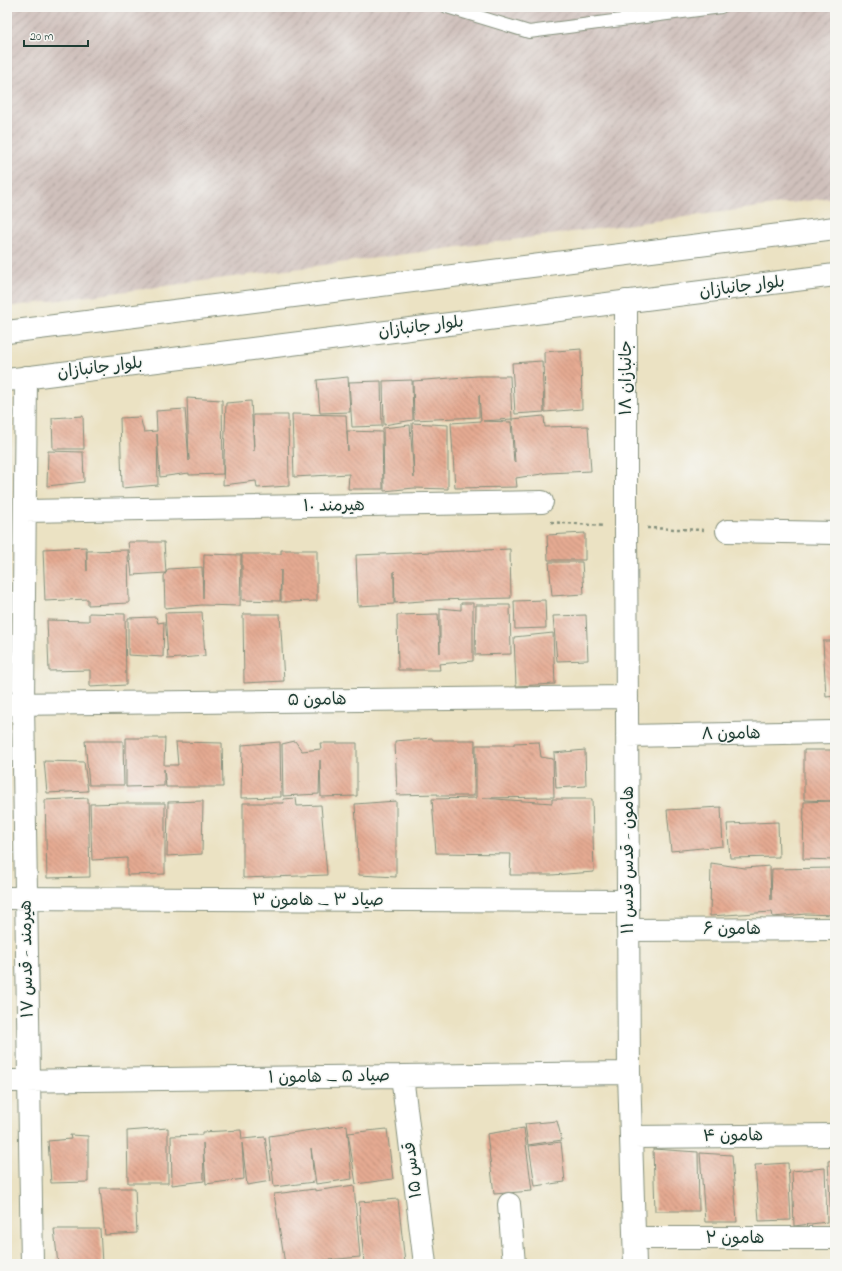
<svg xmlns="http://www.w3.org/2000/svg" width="842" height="1271" font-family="'Indie Flower','Playpen Sans Arabic',sans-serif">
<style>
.industrial{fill:url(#industrial-furrows)}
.building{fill:url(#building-back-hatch);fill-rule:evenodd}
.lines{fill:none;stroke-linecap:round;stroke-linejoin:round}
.lane-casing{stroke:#85907c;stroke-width:14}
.street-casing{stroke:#85907c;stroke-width:24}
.secondary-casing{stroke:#85907c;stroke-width:24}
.path{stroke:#85907c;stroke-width:2.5;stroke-dasharray:3 3;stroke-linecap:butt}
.lane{stroke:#fff;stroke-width:12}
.street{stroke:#fff;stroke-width:22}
.secondary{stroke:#fff;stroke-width:22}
.labels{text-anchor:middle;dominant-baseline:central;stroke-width:3;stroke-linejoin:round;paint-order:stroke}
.street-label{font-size:17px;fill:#1f3d34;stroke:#f6f6f2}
</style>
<defs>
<pattern id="industrial-furrows" width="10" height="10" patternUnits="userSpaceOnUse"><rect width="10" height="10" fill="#cfc0bb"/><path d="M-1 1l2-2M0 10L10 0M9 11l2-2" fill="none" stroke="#a79d99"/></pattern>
<pattern id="building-back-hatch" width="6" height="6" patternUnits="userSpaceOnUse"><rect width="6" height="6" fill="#e5aa92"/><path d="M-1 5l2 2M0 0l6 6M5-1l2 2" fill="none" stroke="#b98c78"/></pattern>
</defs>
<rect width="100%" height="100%" fill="#f6f6f2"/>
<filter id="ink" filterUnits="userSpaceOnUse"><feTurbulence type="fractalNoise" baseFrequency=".025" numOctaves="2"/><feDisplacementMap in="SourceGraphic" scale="8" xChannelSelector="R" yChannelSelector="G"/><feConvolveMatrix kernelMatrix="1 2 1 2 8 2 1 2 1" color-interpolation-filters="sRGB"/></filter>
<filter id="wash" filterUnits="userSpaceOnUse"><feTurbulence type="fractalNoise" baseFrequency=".012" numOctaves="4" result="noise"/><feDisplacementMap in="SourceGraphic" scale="16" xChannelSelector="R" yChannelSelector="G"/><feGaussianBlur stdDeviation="0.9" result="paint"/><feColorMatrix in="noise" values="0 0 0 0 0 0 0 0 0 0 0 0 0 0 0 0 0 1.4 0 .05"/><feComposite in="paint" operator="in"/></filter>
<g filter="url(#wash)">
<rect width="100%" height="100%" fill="#ebe2c3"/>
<path class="industrial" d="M7 7H835V197L7 307Z"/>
<g id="blocks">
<path class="building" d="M581 349 582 409 545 412 544 352Z
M542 361 544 412 515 414 512 363Z
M477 376H510L512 419 544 416 545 427 588 426 591 471 548 473 516 478 517 487 455 488 451 423 481 421 479 395V417L414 420 413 381ZM512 419 515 462H514L511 422 483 421Z
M348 377 350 412 320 413 317 380Z
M412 380 413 420 384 425 383 381Z
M381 381 382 426 352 427 349 382Z
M187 398 222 400 223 474 189 475V473L160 477 157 434 158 485 122 488 120 418 140 417 144 432 157 431 156 411 185 409 189 461Z
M251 401 254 451 253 415H288L289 486 257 488 256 481 223 485 226 403Z
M292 414 346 415 348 451 347 431 382 432 383 489H348L349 474 294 477Z
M83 416 84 449H53L52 418Z
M412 423 448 425V489L414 488 384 491 383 428 410 425 414 478Z
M48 451 83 452 84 482 47 486Z
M585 533V560H548L547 535Z
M128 542H164L166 573 132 575Z
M86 547 87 571V551L128 550 129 603 88 605V599L45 601 43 549Z
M510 549 511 598 435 600 395 603 394 571V604L358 606 356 555Z
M281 550H317V601L281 602V570L280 601 242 600V554H281Z
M204 554 241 555 240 606 202 605 165 608 164 576 168 569 202 567 203 599Z
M549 562H582L584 594 552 596Z
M545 600 546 628 515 629 514 601Z
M461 603H473V661L439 664 440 670H398L397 615 438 614 440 653V608L461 610Z
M476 605H510L511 654 475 655Z
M202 612 205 656 168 659 165 613Z
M89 613 125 614 126 685 90 687V670L49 671 47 620 89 621Z
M243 614H280L284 681 244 683Z
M586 615 588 660 557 661 553 616Z
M156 617 158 623 164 622 163 657 128 655V618Z
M553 633 555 684 516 686 514 637Z
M823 641H835V696L826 697Z
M126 738H165L164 765H178L176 742 222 743 223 787H166L164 769V786L126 787Z
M432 738 433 740H475L474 796H438V794L397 795 395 741Z
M85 741H123L124 785H89Z
M295 741 302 751 321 749 320 743H357V796L321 797 320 760 319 794 283 796 282 744Z
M280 742 281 797 241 798 242 745Z
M539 742 541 757 553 759 554 797 482 798 552 803V799H592L594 872 552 875H510L511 854 436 853 432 799 476 798V745H514V743Z
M585 750 586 786 556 788 554 753Z
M804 750H835V860L803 859 804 802 831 801 804 800Z
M44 761 84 762 88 791 47 793Z
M88 798 90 877 47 878 45 800Z
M296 798 297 806 321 805 327 875 243 878V803H284L283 799Z
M203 801 202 854 167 856 168 802Z
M396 801V877L359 875 355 804Z
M127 803H165V874L127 875V858L92 860 90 804Z
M721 807 723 846 671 851 667 810Z
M778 822 779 857 730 858 727 824Z
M711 863 745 868 770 866 771 900 772 869 835 868V915L806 914 773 917 772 912 710 916Z
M557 1121 562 1140 528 1145 525 1124Z
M347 1125 352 1179 316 1184 311 1148 314 1182 274 1187 269 1136Z
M168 1128V1183H128L127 1131Z
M524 1128 532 1191 494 1194 487 1134Z
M387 1129 393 1179 356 1184 348 1133Z
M241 1130 242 1139 265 1137 271 1181 247 1185 242 1143 244 1179 206 1184 203 1143 204 1181 172 1185 171 1136 202 1135V1132Z
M70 1135 88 1136V1182L51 1183 48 1141 71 1139Z
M561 1142 565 1182 535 1186 529 1146Z
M653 1149 698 1152 699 1211H655Z
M700 1153 732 1155 737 1222H705Z
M835 1160V1223H831L828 1161Z
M788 1163 791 1220 759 1221 755 1165Z
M825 1168 827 1222 794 1226 792 1171Z
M354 1185 360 1257 285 1264 274 1194 315 1189V1191Z
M100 1188H135L137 1233 105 1235Z
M398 1199 405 1263 364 1264 359 1202Z
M54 1229H100L102 1264H58Z"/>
</g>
</g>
<g filter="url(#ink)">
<use href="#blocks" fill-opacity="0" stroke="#85907c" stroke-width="1"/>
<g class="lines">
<g class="lane-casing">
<path id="lane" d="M447 7 529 32 721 7"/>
</g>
<g class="street-casing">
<path id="street" d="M626 301V528L629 1073 635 1264
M26 377 23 704 32 1264
M25 511 542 502
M727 531 835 533
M7 704 627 697
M627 736 835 732
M7 898 628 901
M628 930 835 929
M402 1076 425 1264
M7 1081 629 1073
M632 1137 835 1135
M509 1204 514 1264
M635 1238H835"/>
</g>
<g class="secondary-casing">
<path id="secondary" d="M7 332 835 228
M7 380 835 275"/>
</g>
<path class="path" d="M551 522 604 526
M647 528 706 530"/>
<use href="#lane" class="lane"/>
<use href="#street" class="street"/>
<use href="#secondary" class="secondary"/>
</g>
</g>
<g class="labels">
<g class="street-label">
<text transform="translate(742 287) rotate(-7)">بلوار جانبازان</text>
<text transform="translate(421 327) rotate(-7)">بلوار جانبازان</text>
<text transform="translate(100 368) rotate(-7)">بلوار جانبازان</text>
<text transform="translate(626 378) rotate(-90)">جانبازان ۱۸</text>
<text transform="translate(334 506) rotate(-1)">هیرمند ۱۰</text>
<text transform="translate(317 700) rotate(-1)">هامون ۵</text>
<text transform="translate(731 734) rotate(-1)">هامون ۸</text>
<text transform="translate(628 860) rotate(-90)">هامون - قدس قدس ۱۱</text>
<text x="318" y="900">صیاد ۳ _ هامون ۳</text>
<text x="732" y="929">هامون ۶</text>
<text transform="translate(27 959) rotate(-91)">هیرمند - قدس ۱۷</text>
<text transform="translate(329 1077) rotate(-1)">صیاد ۵ _ هامون ۱</text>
<text transform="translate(733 1136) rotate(-1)">هامون ۴</text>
<text transform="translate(413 1170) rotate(-97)">قدس ۱۵</text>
<text x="735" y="1238">هامون ۲</text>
</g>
</g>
<rect width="842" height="1271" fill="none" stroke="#f6f6f2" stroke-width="24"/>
<path d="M24 40v6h64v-6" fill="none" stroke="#1f3d34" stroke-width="2"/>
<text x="30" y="40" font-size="12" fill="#1f3d34" stroke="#f6f6f2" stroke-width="3" paint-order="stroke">20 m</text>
</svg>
